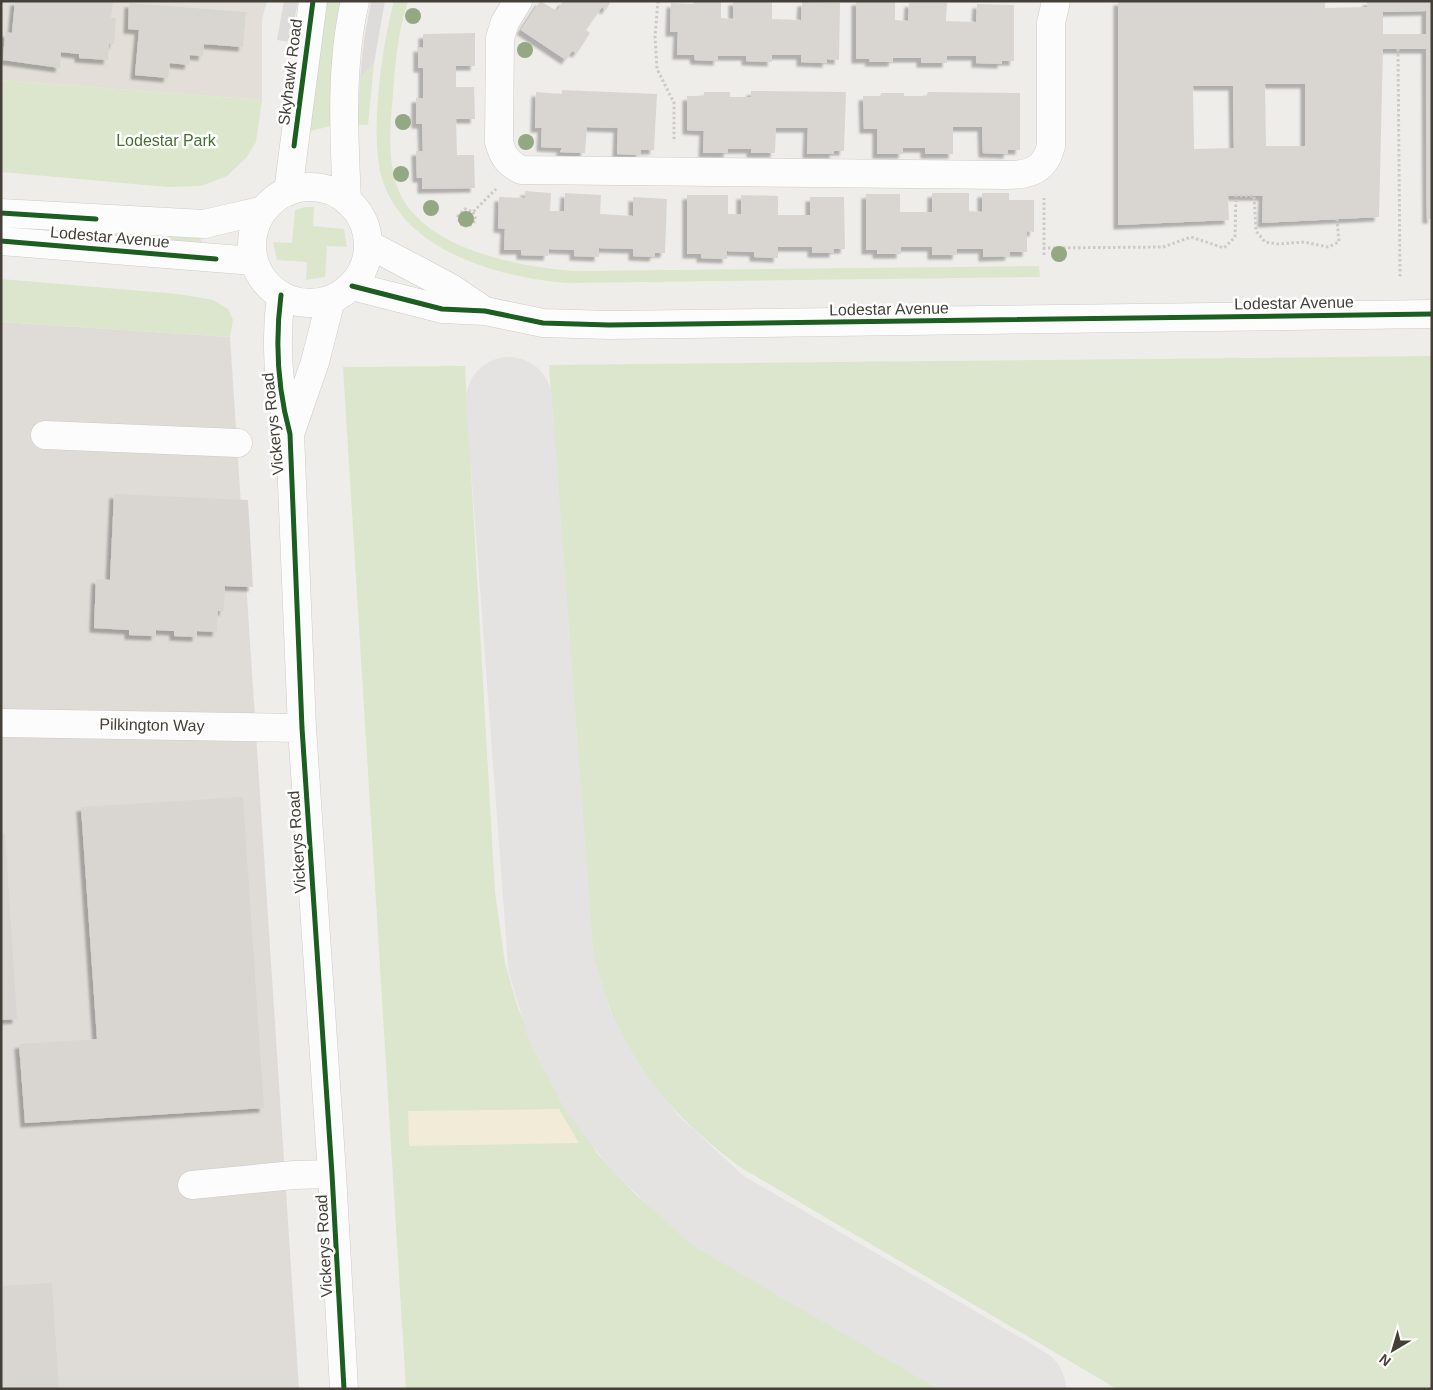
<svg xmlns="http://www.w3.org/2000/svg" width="1433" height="1390" font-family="Helvetica,sans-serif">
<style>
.residential{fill:#e3dfd8}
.industrial{fill:#dfdcd8}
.green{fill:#dce6cd}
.sand{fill:#f1ebd7}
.parking{fill:#dedcda}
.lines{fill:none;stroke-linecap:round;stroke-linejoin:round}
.taxiway{stroke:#e4e3e1;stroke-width:86}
.building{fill:#d9d6d2;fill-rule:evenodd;filter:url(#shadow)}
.minor-casing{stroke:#cdcbc8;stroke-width:29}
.path{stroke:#cdcbc7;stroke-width:3;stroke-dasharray:2.5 2.5;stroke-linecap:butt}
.minor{stroke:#fdfcfc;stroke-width:28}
.cycleway-casing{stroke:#fff;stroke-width:8}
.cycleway{stroke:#1b5e20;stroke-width:5}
.tree{fill:#94a884}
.labels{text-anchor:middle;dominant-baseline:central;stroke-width:5;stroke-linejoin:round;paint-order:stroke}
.street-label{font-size:16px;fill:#443f37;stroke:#fff}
.park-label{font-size:16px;fill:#496f31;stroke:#fff}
</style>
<defs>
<filter id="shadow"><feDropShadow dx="-4.5" dy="4.5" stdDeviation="1" flood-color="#0004"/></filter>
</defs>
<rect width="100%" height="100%" fill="#efedea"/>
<path class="residential" d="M1 1H267L262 19V100L1 80Z"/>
<path class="industrial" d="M1 322 230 337 299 1389H1Z"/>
<path class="green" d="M322 1H345L331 126 306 132Z
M394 1H408C398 31 395 64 393 95 390 127 387 158 398 189 421 249 521 268 577 271L1039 266 1040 277 568 283C500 278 401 251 381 175 370 132 382 45 394 1Z
M374 63 368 125H357L360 79Z
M1 80 262 100 256 142 246 158 227 176 201 186 167 187 1 172Z
M305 207H314L313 226 344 229 347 247 327 246 325 277 306 280 307 262 277 260 273 242 292 243 295 210Z
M95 228 199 235 203 246 18 230Z
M1 279 178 294 213 300 228 309 233 320 230 337 1 322Z
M1432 356V1389H1117L740 1167C639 1092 600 1020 582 896L549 365Z
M465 366 495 892 505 963 518 1008 539 1057 597 1153 634 1193 680 1231 950 1389H406L343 367Z"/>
<path class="sand" d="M559 1109 579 1143 409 1146 408 1111Z"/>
<path class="parking" d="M284 1H298L290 42 277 40Z
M371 1H385L374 63 360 79 364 40Z"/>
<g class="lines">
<path class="taxiway" d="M509 400 551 963 569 1024 602 1088 646 1144 717 1210 1023 1389"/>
</g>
<path class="building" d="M15 1H113L111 18H116L114 44H109L108 60 79 58V54L61 52 60 68 3 60 5 32 12 33Z
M540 1 557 11 563 1H611L606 10 602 7 586 30 590 33 577 53 572 51 566 60 521 30Z
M694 1H721V18L733 19V1H772V19L801 20 802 2 840 3 839 60 827 59V63L801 62V55H772V62L746 61V56H718V61L695 60 694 55H677L678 32H670L671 3 693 4Z
M856 1H895V20L908 21 909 3H947L946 21 976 22 977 4 1014 5V61H1002V64L976 63V56H947V63H921V58H893V62H869L870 59H856Z
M1118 1H1325V8L1367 7V1H1432V219H1427L1426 49H1383L1379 217 1262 223 1263 196H1228L1229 220 1118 225ZM1426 11V34H1383V12ZM1265 84H1305V146H1266ZM1193 86H1233L1234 148 1194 149Z
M129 3 246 12 243 47 204 44 203 56 190 55 189 65 170 63 168 78 135 75 139 30 128 29Z
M475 33V66H456V87H474L475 119H456L457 155H474L475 188 422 189V178H417L416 151H423L422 124H416V98H423V68H418V47L423 48V34Z
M562 90 657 94 654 150H641L640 155 617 154 618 128 587 127 585 153 560 152 562 148 541 147 542 128H535L536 92 562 94Z
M751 91 846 92 844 151H834V154H807L808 128H776L775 153H751V149H728V153H703L704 131 687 130V96H704V92H730V97H751Z
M928 92 1020 93V150H1008V154L983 153 982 127H953V154H925V148H903V154H877V129H864L863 96H880L881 93H904V96H926Z
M525 191 551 193 550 211H564L565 193 601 195 600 214 633 216V197L667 199 665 253H655L654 257 633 256V249L599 248V257L574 256V250L549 249 548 256 521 255V250H504L505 229 498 228 499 197 525 198Z
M932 193H969V211L982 212V193H1009V200H1034V232L1027 231V252H1009L1010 256 983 257V249H957V255H932V247H901V254H877V250H866V194H900V212H932Z
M687 195H728V214H741V195L778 196V215H810V197H844L845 249H834V253H812V247H778V258L754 257V252L727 251V259L701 258V254H687Z
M114 494 248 500 253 587 225 586 224 611H218L217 632 197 631V637L174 636V631L156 630V636L129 635V630L94 628 96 579 110 580Z
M243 797 264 1108 25 1123 19 1044 97 1039 81 807Z
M5 833 17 1019 1 1020V834Z
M52 1283 59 1389H1V1286Z"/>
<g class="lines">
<g class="minor-casing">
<path id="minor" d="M518 1 505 22 500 38 499 142C503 157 508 163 521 170L1007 175C1030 175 1045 170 1051 146V23L1056 1
M252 245a58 58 0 1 1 116 0a58 58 0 1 1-116 0Z
M288 192 313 1
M347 201C344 135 340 66 355 1
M1 213 204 224 264 210
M1 241 254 261
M368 244 451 288 485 311
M352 286 442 309 485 311 543 323 609 325 1432 314
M281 295C275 341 278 390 290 434L302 728 332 1174 344 1389
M290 434 315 362 331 299
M45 435 238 443
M1 723 302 728
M192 1185 294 1175 332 1174"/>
</g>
<path class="path" d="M658 1 655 37 657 69 674 103V142
M1398 49 1400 277
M473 212 476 220 468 227 460 224 458 216 465 209 473 212 496 189
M1043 248 1163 247 1191 237 1224 248 1235 237 1236 196H1254L1256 231 1265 242 1278 244 1304 242 1328 247 1339 242 1337 219
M1044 255V198"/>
<use href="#minor" class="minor"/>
<g class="cycleway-casing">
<path id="cycleway" d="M294 146 313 1
M1 213 96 219
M1 241 216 259
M352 286 442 309 485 311 543 323 609 325 1432 314
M281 295C275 341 278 390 290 434L302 728 332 1174 344 1389"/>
</g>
<use href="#cycleway" class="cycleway"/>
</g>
<g class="tree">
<circle cx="413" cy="16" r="8"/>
<circle cx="525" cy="50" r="8"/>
<circle cx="403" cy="122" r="8"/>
<circle cx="526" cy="142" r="8"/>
<circle cx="401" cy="174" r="8"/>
<circle cx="431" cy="208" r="8"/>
<circle cx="466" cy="219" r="8"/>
<circle cx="1059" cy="254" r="8"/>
</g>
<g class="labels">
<g class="street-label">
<text transform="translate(290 72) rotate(-83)">Skyhawk Road</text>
<text transform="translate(110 237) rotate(5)">Lodestar Avenue</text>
<text transform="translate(1294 303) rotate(-1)">Lodestar Avenue</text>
<text transform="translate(889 309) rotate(-1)">Lodestar Avenue</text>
<text transform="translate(273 424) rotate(-96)">Vickerys Road</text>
<text transform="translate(152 725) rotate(1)">Pilkington Way</text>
<text transform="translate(297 842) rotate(-94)">Vickerys Road</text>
<text transform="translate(324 1246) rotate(-93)">Vickerys Road</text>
</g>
<g class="park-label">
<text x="166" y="140">Lodestar Park</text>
</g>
</g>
<rect width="1433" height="1390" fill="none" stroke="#443f37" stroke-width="5"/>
<g transform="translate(1393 1350) rotate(218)" stroke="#ffffff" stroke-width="4" paint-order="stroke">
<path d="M0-4L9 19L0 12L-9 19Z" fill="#443f37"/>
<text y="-8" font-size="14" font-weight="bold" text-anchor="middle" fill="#443f37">N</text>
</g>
</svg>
